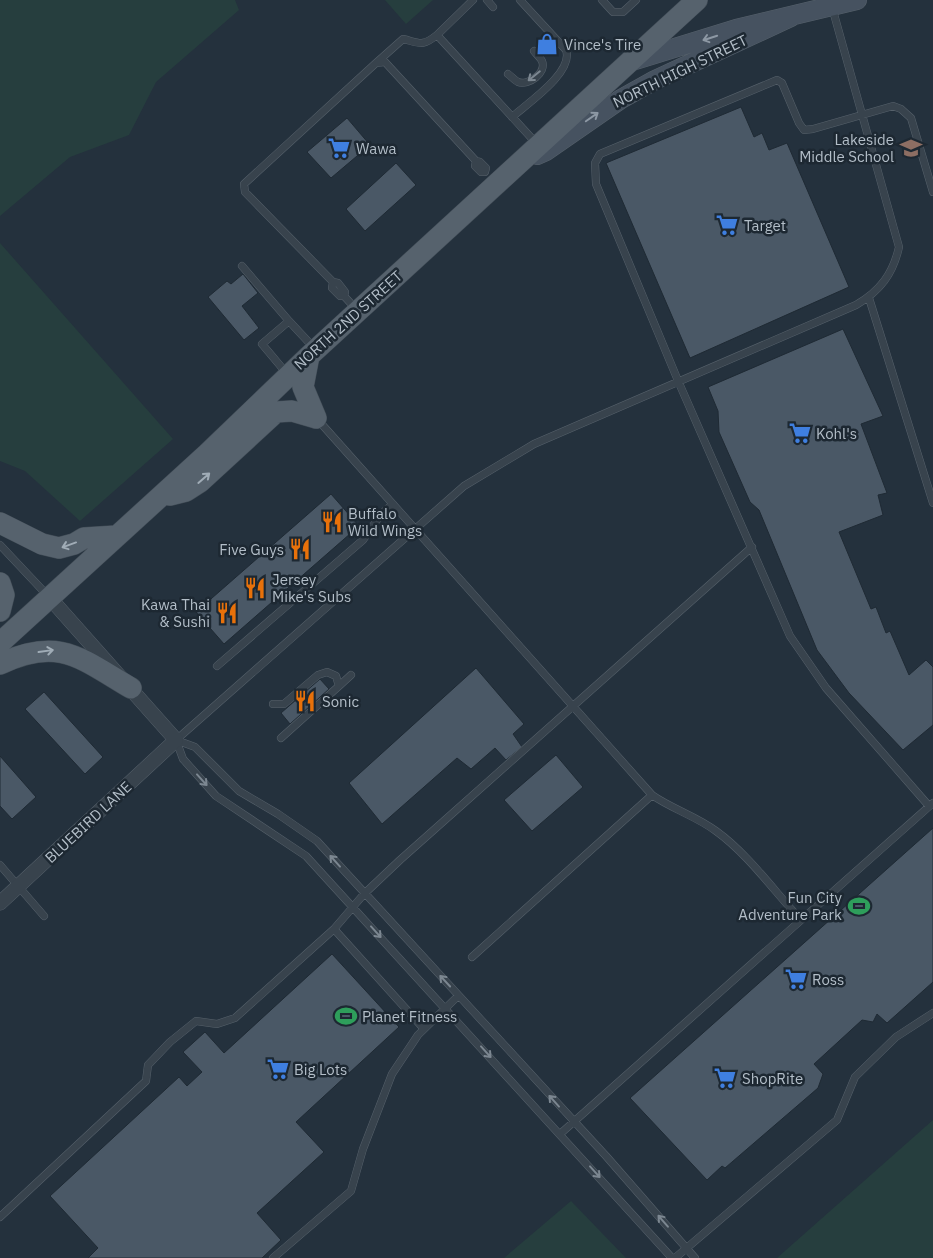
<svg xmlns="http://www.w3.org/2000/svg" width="933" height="1258" font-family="'IBM Plex Sans',sans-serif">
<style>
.green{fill:#263e3e}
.building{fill:#4a5866;stroke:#1f2a34}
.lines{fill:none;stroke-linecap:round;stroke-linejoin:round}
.lane-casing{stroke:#56616b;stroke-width:8}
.street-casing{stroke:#56616b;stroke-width:15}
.secondary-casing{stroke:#56616b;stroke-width:20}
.primary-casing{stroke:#414c56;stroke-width:22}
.lane{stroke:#38434d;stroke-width:7}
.street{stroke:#38434d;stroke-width:14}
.secondary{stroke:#465260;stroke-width:19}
.primary{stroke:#56626d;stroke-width:21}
.oneway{stroke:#8d98a4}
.oneway2{stroke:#7c8791}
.oneway3{stroke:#a0acb6}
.labels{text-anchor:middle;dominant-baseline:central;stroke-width:5;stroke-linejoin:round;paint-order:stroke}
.poi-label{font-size:15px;fill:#b3bec8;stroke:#1d2832;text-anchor:start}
.street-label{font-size:15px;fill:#b3bec8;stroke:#1d2832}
</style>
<rect width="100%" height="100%" fill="#24313d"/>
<path class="green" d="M0 0H235L239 10 156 82 129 135 70 157 0 216Z
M385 0H433L406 24Z
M0 243 173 439 80 521 25 471 0 461Z
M933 1120V1258H777Z
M571 1201 626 1258H504Z"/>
<path class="building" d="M741 107 754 137 762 133 769 150 787 143 849 287 690 358 606 163Z
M347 118 370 145 331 178 307 152Z
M396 163 416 185 365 231 346 209Z
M243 274 258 293 242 306 259 328 244 340 208 297 227 281 231 284Z
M843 329 883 416 861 424 887 493 878 495 883 515 839 532 871 609 876 607 886 633 890 631 909 675 926 660 933 667V725L903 750 849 693 817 650 759 510 750 502 719 432 718 411 708 387Z
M331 494 359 526 224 644 196 612Z
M476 668 524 724 513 734 522 747 506 760 495 748 471 769 457 758 382 824 349 783Z
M320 679 329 689 290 724 281 713Z
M44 692 103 757 85 774 25 709Z
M556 755 583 787 532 831 504 800Z
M0 756 36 797 12 819 0 806Z
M933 828V982L887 1023 877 1014 873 1022 862 1020 814 1064 823 1074 818 1088 725 1168 722 1166 707 1180 630 1098Z
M332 954 399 1027 296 1122 324 1152 257 1213 281 1240 262 1258H88L98 1248 50 1196 179 1077 187 1086 202 1072 183 1052 205 1032 224 1053Z"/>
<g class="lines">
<g class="lane-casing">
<path id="lane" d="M487 0 493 7
M602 0 613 12H623L636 0
M437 35 473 0
M376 63 403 39C420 43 422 47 437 35L536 143
M508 74C511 76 514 80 518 82 528 86 547 73 542 61 540 57 536 54 534 51
M512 117C528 103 574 72 566 50L520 0
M242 266 289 321
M333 282 245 192 244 184 376 63 385 62 476 161 480 162 486 168 485 172H481L475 166 476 161
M344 296 345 292 338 283 333 282 332 288 340 296H344L356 309
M869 298 933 503
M288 375 262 344 289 321 315 349
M318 420 652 795C672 809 696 816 716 831 748 854 774 891 801 920
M0 545 48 596
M217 666 363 540 382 513 393 504
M339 686 351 675
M273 704H284L318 675 327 672 336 676 339 686 281 738
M176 740 464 486 534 444 856 305C880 291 893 274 899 247L832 7
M176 740 195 747 239 791 278 814 317 841 606 1156 695 1258
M176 740 183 759 216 796 306 856 672 1258
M929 806 826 688 790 636 679 383 596 184 595 163 600 154 777 80 782 83 799 123 804 130 813 129 893 106 901 109 911 118 933 192
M0 865 44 916
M334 929 424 1029
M472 957 652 795
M560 1134 933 803
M0 1217 146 1081 148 1065 170 1042 196 1021 217 1024 235 1018 334 929 364 894 400 860 752 547
M273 1258 351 1191 363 1149 392 1074 418 1035 458 996
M675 1258 837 1120 855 1077 896 1037 933 1013"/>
</g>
<g class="street-casing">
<path id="street" d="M0 903 176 740 49 597"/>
</g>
<g class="secondary-casing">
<path id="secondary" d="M629 62 736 29 857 0
M537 155 546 151 621 99 655 80 791 17"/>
</g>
<g class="primary-casing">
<path id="primary" d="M309 356 303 387 316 418
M170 495 186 491 200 482 276 412 292 411 316 418
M0 523 42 544 59 548 74 544 84 538 116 536
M0 583 4 595 0 611
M0 643 208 453 309 356 697 0
M0 664C59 636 80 658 131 688"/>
</g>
<use href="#lane" class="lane"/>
<use href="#street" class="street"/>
<use href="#secondary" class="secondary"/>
<use href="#primary" class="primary"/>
</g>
<defs><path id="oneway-shaft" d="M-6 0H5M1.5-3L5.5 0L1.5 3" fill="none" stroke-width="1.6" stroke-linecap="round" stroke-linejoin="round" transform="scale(1.25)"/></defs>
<g class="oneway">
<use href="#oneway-shaft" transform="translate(710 38) rotate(162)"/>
<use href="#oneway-shaft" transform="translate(592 117) rotate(-35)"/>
</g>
<g class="oneway2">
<use href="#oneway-shaft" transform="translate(534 76) rotate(141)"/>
<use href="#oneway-shaft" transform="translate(202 780) rotate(48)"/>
<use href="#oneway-shaft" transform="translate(335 861) rotate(-132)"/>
<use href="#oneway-shaft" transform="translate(376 932) rotate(48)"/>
<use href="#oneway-shaft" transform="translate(445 981) rotate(-133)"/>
<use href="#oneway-shaft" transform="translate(486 1052) rotate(48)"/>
<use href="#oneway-shaft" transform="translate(554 1101) rotate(-132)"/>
<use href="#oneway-shaft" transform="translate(595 1172) rotate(48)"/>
<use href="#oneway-shaft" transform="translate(663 1221) rotate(-131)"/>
</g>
<g class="oneway3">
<use href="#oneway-shaft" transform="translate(204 478) rotate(-41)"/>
<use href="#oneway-shaft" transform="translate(69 545) rotate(160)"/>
<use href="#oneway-shaft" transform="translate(46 651) rotate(-8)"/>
</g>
<defs>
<g id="shop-bare" transform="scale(1.725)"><path d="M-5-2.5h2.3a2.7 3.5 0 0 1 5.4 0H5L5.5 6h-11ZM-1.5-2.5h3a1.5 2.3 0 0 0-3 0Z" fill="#3f7fe0" stroke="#1d2832" stroke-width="2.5" paint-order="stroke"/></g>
<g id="supermarket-bare" transform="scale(1.725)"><path d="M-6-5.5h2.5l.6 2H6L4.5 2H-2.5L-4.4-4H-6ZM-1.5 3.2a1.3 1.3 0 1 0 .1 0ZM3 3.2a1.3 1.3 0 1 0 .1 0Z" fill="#3f7fe0" stroke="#1d2832" stroke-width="2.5" paint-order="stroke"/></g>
<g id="school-bare" transform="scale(1.725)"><path d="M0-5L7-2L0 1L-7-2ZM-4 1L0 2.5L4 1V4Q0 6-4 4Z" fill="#8d6e63" stroke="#1d2832" stroke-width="2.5" paint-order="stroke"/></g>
<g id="restaurant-bare" transform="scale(1.725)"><path d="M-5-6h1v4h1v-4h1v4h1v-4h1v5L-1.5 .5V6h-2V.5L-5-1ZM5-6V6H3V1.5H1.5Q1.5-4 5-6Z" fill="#e8710a" stroke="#1d2832" stroke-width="2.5" paint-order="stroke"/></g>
<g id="stadium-bare" transform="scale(1.725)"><path d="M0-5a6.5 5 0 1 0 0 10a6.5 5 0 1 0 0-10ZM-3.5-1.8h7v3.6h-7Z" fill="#2e9e5b" stroke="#1d2832" stroke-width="2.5" paint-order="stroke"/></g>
</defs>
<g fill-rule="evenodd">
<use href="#shop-bare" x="547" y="44"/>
<use href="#supermarket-bare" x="339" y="148"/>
<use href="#school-bare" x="911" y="148"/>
<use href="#supermarket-bare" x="727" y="225"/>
<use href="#supermarket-bare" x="800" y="433"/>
<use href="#restaurant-bare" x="332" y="522"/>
<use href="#restaurant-bare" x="300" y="549"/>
<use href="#restaurant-bare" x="255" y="588"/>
<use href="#restaurant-bare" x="227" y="613"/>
<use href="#restaurant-bare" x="305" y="701"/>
<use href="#stadium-bare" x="859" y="906"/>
<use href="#supermarket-bare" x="796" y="979"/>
<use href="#stadium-bare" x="346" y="1016"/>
<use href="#supermarket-bare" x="278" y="1069"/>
<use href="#supermarket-bare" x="725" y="1078"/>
</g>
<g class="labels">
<g class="poi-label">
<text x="564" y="44">Vince's Tire</text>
<text x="894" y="139" text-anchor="end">Lakeside<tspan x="894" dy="17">Middle School</tspan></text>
<text x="356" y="148">Wawa</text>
<text x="744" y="225">Target</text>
<text x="816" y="433">Kohl's</text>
<text x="348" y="513">Buffalo<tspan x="348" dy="17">Wild Wings</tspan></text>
<text x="284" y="549" text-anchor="end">Five Guys</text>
<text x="272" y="579">Jersey<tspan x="272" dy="17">Mike's Subs</tspan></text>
<text x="210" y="604" text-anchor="end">Kawa Thai<tspan x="210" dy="17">&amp; Sushi</tspan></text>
<text x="322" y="701">Sonic</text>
<text x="842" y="897" text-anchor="end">Fun City<tspan x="842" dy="17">Adventure Park</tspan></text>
<text x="812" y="979">Ross</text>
<text x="362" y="1016">Planet Fitness</text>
<text x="294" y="1069">Big Lots</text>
<text x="742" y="1078">ShopRite</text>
</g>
<g class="street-label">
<text transform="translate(680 71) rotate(-26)">NORTH HIGH STREET</text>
<text transform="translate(348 320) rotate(-42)">NORTH 2ND STREET</text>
<text transform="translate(88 822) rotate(-43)">BLUEBIRD LANE</text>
</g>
</g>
</svg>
